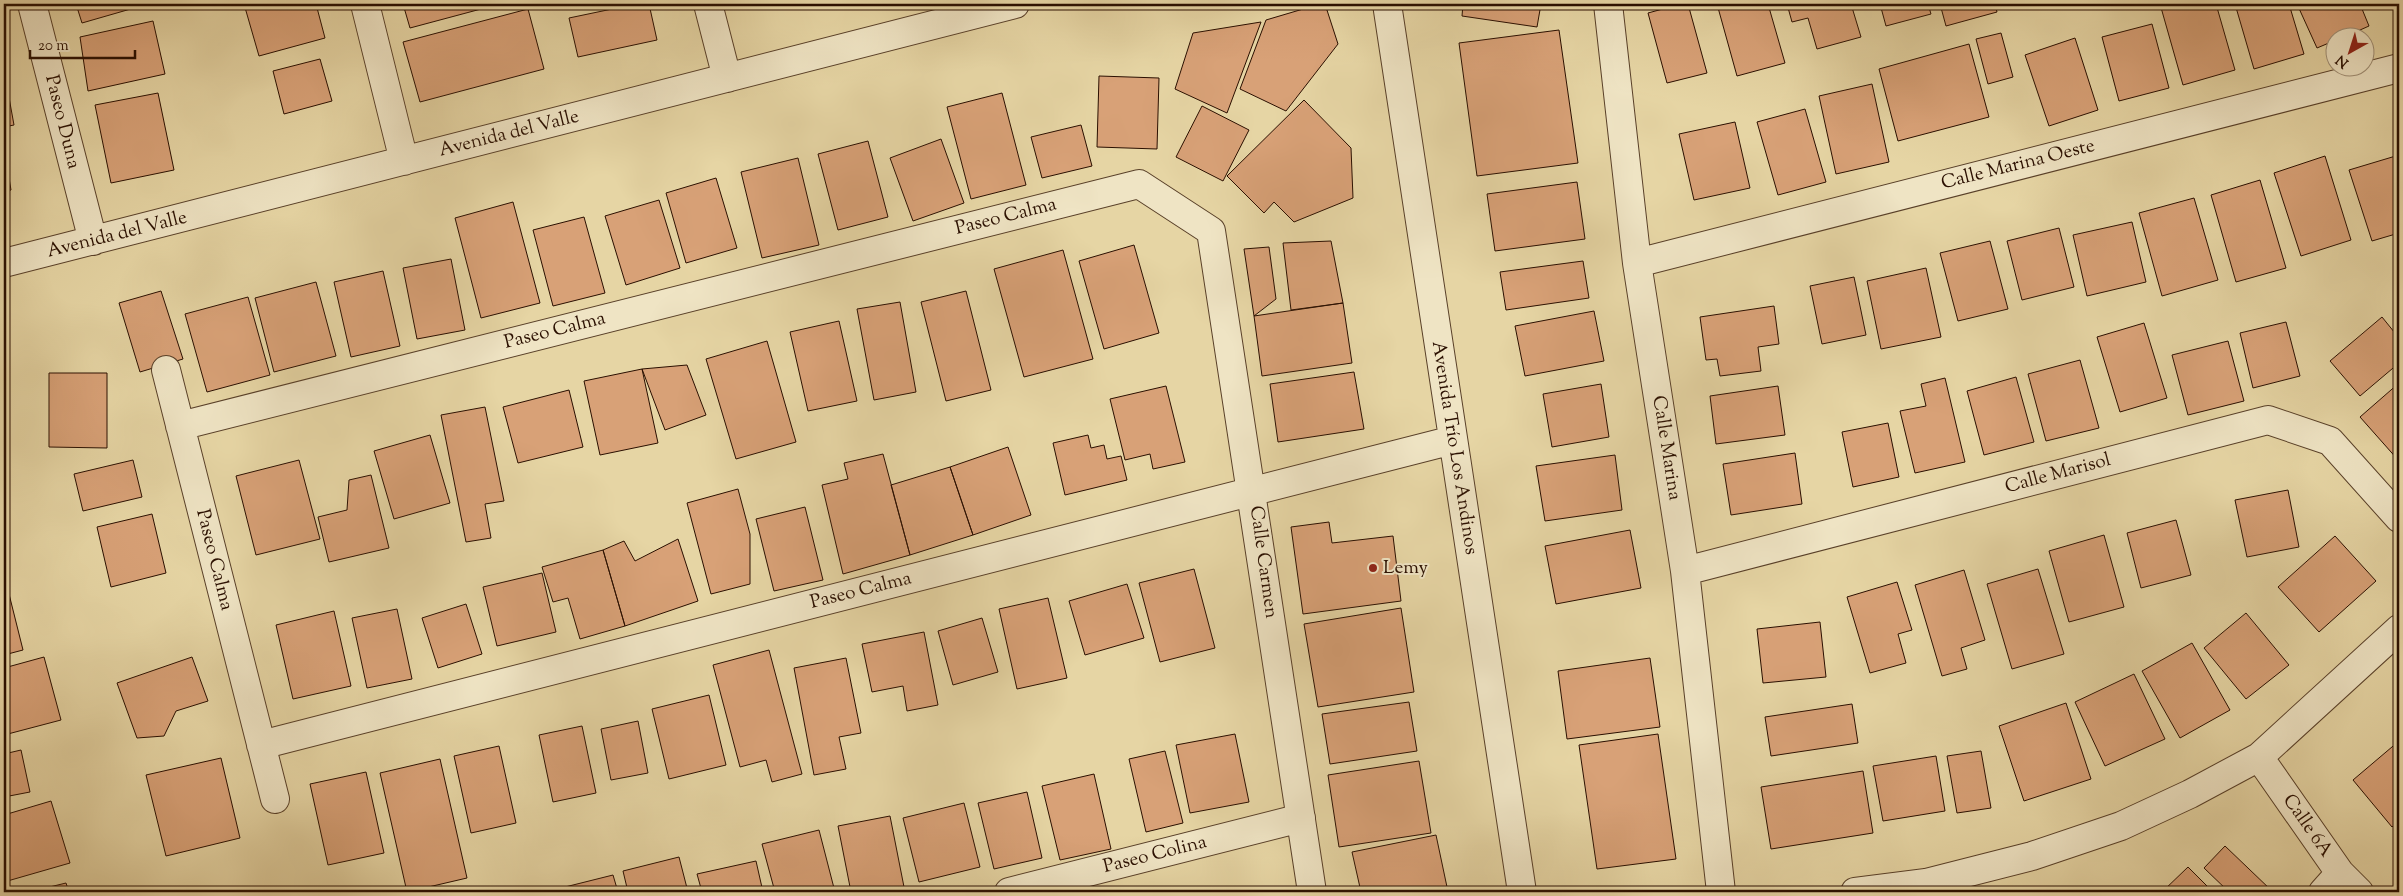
<svg xmlns="http://www.w3.org/2000/svg" width="2403" height="896" font-family="'Sorts Mill Goudy',serif">
<style>
.building{fill:#d8a177;stroke:#2a0f00}
.lines{fill:none;stroke-linecap:round;stroke-linejoin:round}
.minor-casing{stroke:#594029;stroke-width:30}
.minor{stroke:#efe4c4;stroke-width:28}
.poi-dot{fill:#8f2418;stroke:#efe4c4;stroke-width:2}
.labels{text-anchor:middle;dominant-baseline:central;stroke-width:4;stroke-linejoin:round;paint-order:stroke}
.street-label{font-size:19px;fill:#2a0f00;stroke:#efe4c4}
.poi-label{font-size:19px;fill:#2a0f00;stroke:#efe4c4;text-anchor:start}
</style>
<rect width="100%" height="100%" fill="#e6d5a4"/>
<filter id="stains"><feTurbulence type="fractalNoise" baseFrequency=".004" numOctaves="4"/><feColorMatrix values="0 0 0 0 .2 0 0 0 0 .09 0 0 0 0 .02 0 0 0 .5 -.17"/></filter>
<radialGradient id="worn" r=".72"><stop offset=".6" stop-color="#630" stop-opacity="0"/><stop offset="1" stop-color="#630" stop-opacity=".3"/></radialGradient>
<path class="building" d="M76 4H141V6L82 23Z
M244 4H316L325 38 259 56Z
M403 4H479L481 9 410 28Z
M636 4H649L657 40 578 57 569 18Z
M1320 4H1325L1338 44 1286 111 1240 89 1266 20Z
M1463 4H1541L1537 27 1462 16Z
M1681 4H1688L1707 73 1667 83 1648 13Z
M1717 4H1768L1785 63 1737 76Z
M1787 4H1851L1861 37 1817 49 1808 18 1792 22Z
M1880 4H1928L1931 14 1886 26Z
M1940 4H1995L1997 12 1946 26Z
M2160 4H2216L2235 70 2183 85Z
M2235 4H2289L2304 54 2254 69Z
M2297 4H2360L2369 26 2342 38H2336V40L2317 48Z
M528 9 544 69 420 102 403 42Z
M153 21 165 74 88 91 80 37Z
M1261 22 1227 113 1175 89 1193 33Z
M2152 24 2169 88 2119 101 2102 37Z
M1559 30 1578 163 1477 176 1459 43Z
M2001 33 2013 77 1988 84 1976 39Z
M2075 38 2098 110 2049 126 2025 55Z
M1969 44 1989 117 1898 141 1879 69Z
M320 59 332 101 284 114 273 71Z
M4 70 14 125 4 127Z
M1099 76 1159 78 1157 149 1097 147Z
M1872 84 1889 162 1836 174 1819 96Z
M158 93 174 170 111 183 95 105Z
M1002 93 1026 185 971 199 947 107Z
M1304 100 1351 148 1353 198 1294 222 1274 202 1264 213 1227 176Z
M1202 106 1249 130 1223 181 1176 157Z
M1805 109 1826 182 1778 195 1757 122Z
M1735 122 1750 188 1694 200 1679 134Z
M1081 125 1092 166 1042 178 1031 137Z
M941 139 964 203 913 221 890 158Z
M868 141 888 217 838 230 818 154Z
M4 148 11 190 4 192Z
M2399 155V233L2372 241 2349 170Z
M2325 156 2351 240 2301 256 2274 173Z
M798 158 819 245 762 258 741 172Z
M716 178 737 248 686 263 666 193Z
M2260 180 2286 268 2236 282 2211 195Z
M1577 182 1585 239 1495 251 1487 194Z
M2194 198 2218 280 2162 296 2139 213Z
M659 200 680 268 626 285 605 216Z
M513 202 540 303 481 318 455 218Z
M584 217 605 293 553 306 533 230Z
M2132 222 2146 282 2087 296 2073 235Z
M2059 228 2074 287 2022 300 2007 241Z
M1331 241 1343 303 1291 310 1283 243Z
M1990 241 2008 309 1958 321 1940 253Z
M1134 245 1159 333 1104 349 1079 261Z
M1269 247 1276 299 1254 316 1244 249Z
M1063 250 1093 359 1024 377 994 269Z
M451 259 465 330 417 339 403 268Z
M1583 261 1589 298 1506 310 1500 272Z
M1926 268 1941 337 1881 349 1867 281Z
M383 271 400 346 351 357 334 282Z
M1854 277 1866 335 1822 344 1810 286Z
M316 282 336 356 274 372 255 298Z
M161 291 183 359 140 372 119 303Z
M966 291 991 390 946 401 921 302Z
M248 297 270 375 207 392 185 314Z
M900 302 916 392 874 400 857 309Z
M1343 303 1352 363 1262 376 1254 316Z
M1774 306 1779 344 1758 347 1761 371 1720 376 1717 359 1706 360 1700 317Z
M1594 311 1604 361 1525 376 1515 326Z
M2382 317 2399 338V363L2360 396 2330 361Z
M839 321 857 401 808 411 790 332Z
M2286 322 2300 376 2253 388 2240 333Z
M2144 323 2167 398 2120 412 2097 337Z
M767 341 796 442 736 459 706 359Z
M2228 341 2244 401 2188 415 2172 355Z
M2080 360 2099 428 2046 441 2028 374Z
M687 365 706 415 665 430 642 369Z
M642 369 658 443 600 455 584 381Z
M1354 372 1364 429 1278 442 1270 384Z
M49 373H107V448L49 447Z
M2016 377 2034 442 1984 455 1967 391Z
M1945 378 1965 462 1915 473 1900 411 1926 406 1921 384Z
M2399 383V461L2360 417Z
M1601 384 1609 437 1552 447 1543 394Z
M1166 386 1185 462 1153 469 1150 454 1125 460 1110 399Z
M1778 386 1785 435 1716 444 1710 396Z
M569 390 583 447 518 463 503 407Z
M485 407 504 501 485 504 491 538 466 542 441 415Z
M1888 423 1899 477 1853 487 1842 432Z
M430 435 450 503 394 519 374 451Z
M1088 435 1091 448 1104 445 1107 459 1121 456 1127 480 1065 495 1053 443Z
M1008 447 1031 515 973 535 950 467Z
M1795 453 1802 504 1731 515 1723 464Z
M883 454 910 555 843 574 822 485 848 479 844 463Z
M1615 455 1622 510 1545 521 1536 466Z
M133 460 142 497 83 511 74 474Z
M299 460 320 539 256 555 236 476Z
M950 467 973 535 910 555 891 485Z
M371 475 389 548 329 562 318 517 347 510 349 480Z
M738 489 750 534V584L711 594 687 503Z
M2288 490 2299 547 2247 557 2235 500Z
M805 507 823 580 774 591 756 519Z
M152 514 166 573 111 587 97 527Z
M2176 520 2191 575 2141 588 2127 533Z
M1329 522 1332 543 1393 536 1401 601 1303 614 1291 527Z
M1630 530 1641 588 1556 604 1545 546Z
M2104 535 2124 607 2069 622 2049 551Z
M2335 536 2376 581 2319 632 2278 587Z
M678 539 698 601 625 626 603 550 624 541 635 561Z
M603 550 625 626 580 639 568 598 553 602 542 567Z
M1194 569 1215 648 1160 662 1139 583Z
M2038 569 2064 654 2012 669 1987 584Z
M1964 570 1985 640 1961 648 1967 669 1942 676 1915 585Z
M542 573 556 632 497 646 483 587Z
M1897 582 1912 630 1898 634 1906 663 1870 673 1847 597Z
M1127 584 1144 638 1085 655 1069 601Z
M9 594 23 650 4 655V595Z
M1048 598 1067 678 1017 689 999 609Z
M466 604 482 654 438 668 422 618Z
M1401 608 1414 692 1318 707 1304 624Z
M397 609 412 679 367 688 352 618Z
M334 611 351 686 293 699 276 625Z
M2246 613 2289 665 2246 699 2204 648Z
M982 618 998 672 953 685 938 631Z
M1820 622 1826 677 1763 683 1757 629Z
M924 632 938 705 907 711 903 686 872 692 862 644Z
M2192 643 2230 710 2180 738 2142 671Z
M769 650 802 774 772 782 766 760 740 767 713 665Z
M44 657 61 720 4 735V668Z
M192 657 208 701 176 711 164 736 137 738 117 683Z
M846 658 861 733 839 737 846 769 814 775 794 668Z
M1650 658 1660 727 1567 739 1558 671Z
M2134 674 2165 739 2105 766 2075 702Z
M709 695 726 765 669 779 652 709Z
M1409 702 1417 751 1330 764 1322 714Z
M2066 703 2091 779 2024 801 1999 726Z
M1852 704 1858 743 1771 756 1765 717Z
M638 721 648 773 611 780 601 729Z
M582 726 596 793 553 802 539 735Z
M1235 734 1249 802 1190 813 1176 745Z
M1658 734 1676 859 1597 869 1579 745Z
M2399 741V821L2392 827 2353 780Z
M499 746 516 823 471 833 454 756Z
M21 750 30 792 4 797V754Z
M1165 751 1183 823 1146 832 1129 759Z
M1981 751 1991 808 1957 813 1947 756Z
M1936 756 1945 811 1883 821 1873 766Z
M221 758 240 838 166 856 146 775Z
M440 759 467 878 407 892 380 773Z
M1419 761 1431 833 1339 847 1328 775Z
M1863 771 1873 833 1771 849 1761 787Z
M366 772 384 853 328 865 310 784Z
M1094 774 1111 849 1060 860 1042 786Z
M1027 792 1042 858 994 869 978 803Z
M51 801 70 863 4 882V815Z
M964 803 980 867 919 882 903 818Z
M890 816 905 892H851L838 826Z
M819 830 835 892H775L762 844Z
M1436 835 1447 887 1423 892H1361L1352 852Z
M2225 846 2272 891 2270 892H2229L2204 868Z
M679 857 688 892H628L623 871Z
M756 861 763 892H702L697 874Z
M2188 867 2213 892H2162Z
M613 875 618 892H566L565 887Z
M66 883 69 892H29Z"/>
<g class="lines">
<g class="minor-casing">
<path id="minor" d="M32 4 93 241
M365 4 404 161
M708 4 727 78
M1387 4 1522 892
M1608 4 1637 263 1685 571 1721 892
M4 263 1015 4
M1637 263 2399 68
M166 370 275 799
M180 426 1139 184 1211 231 1312 892
M1685 571 2268 420 2330 441 2399 518
M261 745 1453 440
M2259 757 2340 873 2359 892
M1009 892 1301 818
M1855 892 1926 883 2032 856 2121 826 2190 794 2259 757 2399 629
M2323 892 2340 873"/>
</g>
<use href="#minor" class="minor"/>
</g>
<circle class="poi-dot" cx="1373" cy="568" r="5"/>
<g class="labels">
<g class="street-label">
<text transform="translate(62 122) rotate(76)">Paseo Duna</text>
<text transform="translate(509 134) rotate(-14)">Avenida del Valle</text>
<text transform="translate(2018 165) rotate(-14)">Calle Marina Oeste</text>
<text transform="translate(1006 217) rotate(-14)">Paseo Calma</text>
<text transform="translate(117 235) rotate(-14)">Avenida del Valle</text>
<text transform="translate(555 331) rotate(-14)">Paseo Calma</text>
<text transform="translate(1454 448) rotate(81)">Avenida Trío Los Andinos</text>
<text transform="translate(1666 448) rotate(81)">Calle Marina</text>
<text transform="translate(2058 474) rotate(-15)">Calle Marisol</text>
<text transform="translate(214 560) rotate(76)">Paseo Calma</text>
<text transform="translate(1263 562) rotate(82)">Calle Carmen</text>
<text transform="translate(861 591) rotate(-14)">Paseo Calma</text>
<text transform="translate(2307 826) rotate(55)">Calle 6A</text>
<text transform="translate(1155 855) rotate(-14)">Paseo Colina</text>
</g>
<g class="poi-label">
<text x="1383" y="568">Lemy</text>
</g>
</g>
<rect width="2403" height="896" fill="none" stroke="#e6d5a4" stroke-width="20"/>
<rect x="5" y="5" width="2393" height="886" fill="none" stroke="#2a0f00" stroke-width="2.5"/>
<rect x="10" y="10" width="2383" height="876" fill="none" stroke="#2a0f00"/>
<g transform="translate(2350 52) rotate(219)"><circle r="24" fill="#efe4c4" stroke="#a08f76"/>
<path d="M0-4L9 19L0 12L-9 19Z" fill="#8f2418"/>
<text y="-8" font-size="14" font-weight="bold" text-anchor="middle" fill="#2a0f00">N</text>
</g>
<path d="M30 50v8h105v-8" fill="none" stroke="#2a0f00" stroke-width="2.5"/>
<text x="38" y="50" font-size="15" fill="#2a0f00" stroke="#efe4c4" stroke-width="4" paint-order="stroke">20 m</text>
<rect width="100%" height="100%" filter="url(#stains)"/>
<rect width="100%" height="100%" fill="url(#worn)"/>
</svg>
